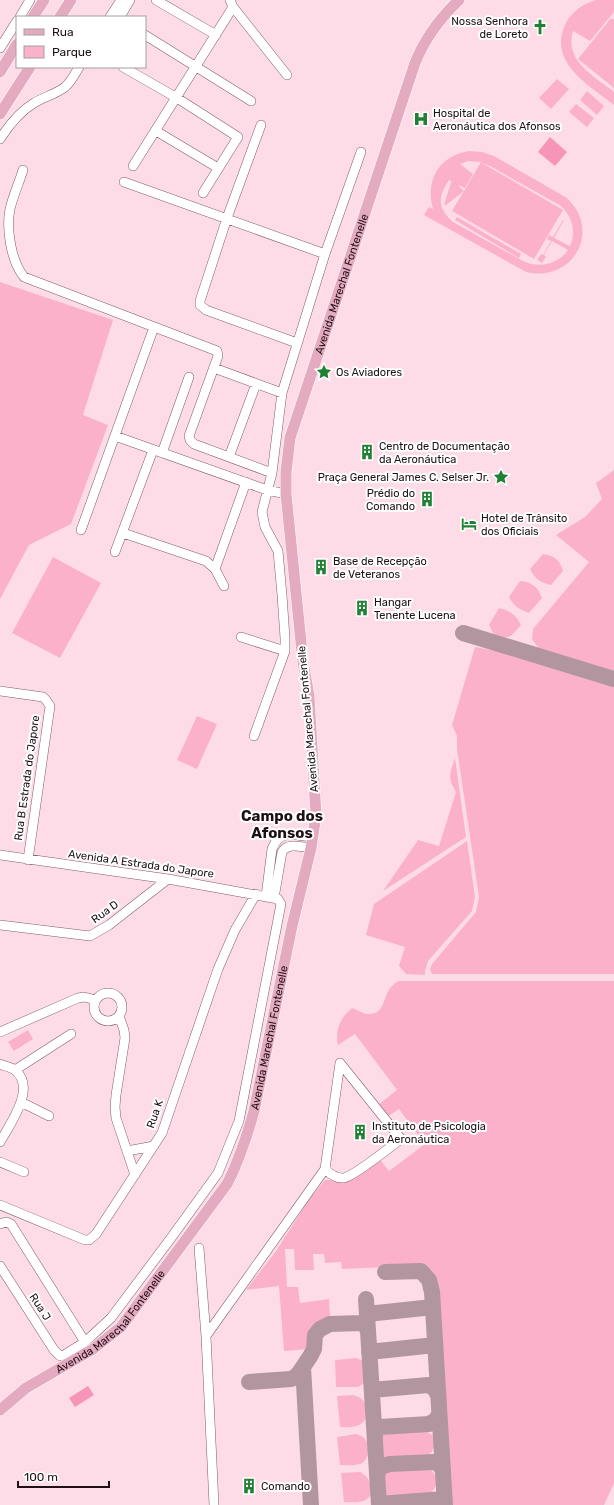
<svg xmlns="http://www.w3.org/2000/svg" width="614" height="1505" font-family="Rubik,sans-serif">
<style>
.green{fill:#fcb1cb;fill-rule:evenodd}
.water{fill:#f795b9}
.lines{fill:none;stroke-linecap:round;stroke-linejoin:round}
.taxiway{stroke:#b1969f;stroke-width:16}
.minor-casing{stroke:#805d69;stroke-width:10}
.major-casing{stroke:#fff;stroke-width:12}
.minor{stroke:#fff;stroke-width:9}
.major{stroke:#e3aac0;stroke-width:11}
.labels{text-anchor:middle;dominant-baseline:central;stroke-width:4;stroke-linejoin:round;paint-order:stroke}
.poi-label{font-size:11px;fill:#1e1015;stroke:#fff;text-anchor:start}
.street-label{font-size:11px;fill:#1e1015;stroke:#fff}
.district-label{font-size:15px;font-weight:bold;fill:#1e1015;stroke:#fff}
</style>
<rect width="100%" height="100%" fill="#fddce7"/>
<path class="green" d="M596 0H614V12L590 41 573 31C564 61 594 76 614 92V105C589 85 548 63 565 25 571 12 582 4 596 0Z
M611 18 614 20V88L578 59Z
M557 79 569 89 551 109 539 98Z
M587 91 604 106 597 115 580 100Z
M576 104 594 118 587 127 569 112Z
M469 151 482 152 494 156 567 198C602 231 573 283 526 272L424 215 429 207 433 209C425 180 439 156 469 151ZM468 161 481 162 464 191 458 185 465 188 473 174 460 164ZM482 163 490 166 561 206C573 218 576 232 570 246L554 238 564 220H563L553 237 549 235 547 239 551 241 543 255 541 254 537 260 542 263 546 257 544 255 552 241 568 250C558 264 541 268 525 262L453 222C437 207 438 197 449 180L454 183 451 182 444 205H446L464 191 452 211 534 259 563 210Z
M457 217 521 254 519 258 455 220Z
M0 282 113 320 83 415 108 425 71 524 29 545 0 599Z
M614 470V671L539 649 532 639 533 629 589 562 556 535 585 517 602 499 596 483Z
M543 554C555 556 560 560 563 571L551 585C541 583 535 579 530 569Z
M53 557 101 583 60 658 12 633Z
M520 581C532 582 538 587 542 598L529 613C518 609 515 607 509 597Z
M499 608C511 611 516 615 521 625L511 636 502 639 493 633 489 625Z
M475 647 512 654 614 686V974H432L430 969 432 964 476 912 479 897 457 749V736L452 725Z
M197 716 217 724 197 769 177 760Z
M455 758 466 837 383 891 418 840 439 846 456 792C447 778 450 773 455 758Z
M467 841 475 897 472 911 428 961 425 971V975L406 974 399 966 405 947 366 935 374 904Z
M399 981H614V1483L604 1505H450L436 1285 431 1274 424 1269 412 1266 342 1269 341 1262 325 1263 324 1254H313L314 1270H295L294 1249H285L287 1287H298L300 1303 329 1299 330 1318C313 1326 307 1330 309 1349L284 1351 279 1286 246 1290 276 1251 308 1201 325 1180H344L378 1157 389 1171 425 1144 399 1109 387 1117 378 1105 397 1090 355 1034 338 1045C335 1030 340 1018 352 1008 356 1009 362 1013 366 1014 390 1016 379 990 399 981Z
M28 1030 33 1039 14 1051 8 1042Z
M356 1358C359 1359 361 1360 363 1361 367 1365 366 1379 363 1384L358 1387H336L335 1360Z
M353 1395C369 1398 373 1418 359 1425 354 1428 345 1427 340 1427L337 1396Z
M423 1429 432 1435 435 1443 432 1452 425 1457 388 1460 380 1456 377 1448 379 1439 385 1433Z
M356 1434C359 1435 363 1436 365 1439 371 1446 369 1461 360 1464 354 1466 346 1465 340 1465L337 1437Z
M428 1468C442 1478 438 1487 427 1497L388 1499C376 1488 378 1481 389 1470Z
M360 1472C371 1477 378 1496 363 1501 357 1503 350 1502 344 1502L341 1473Z"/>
<path class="water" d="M550 137 567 152 555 166 538 152Z
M88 1386 94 1395 75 1407 69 1398Z"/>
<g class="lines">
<path class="taxiway" d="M463 633 614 679
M385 1272 421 1271 429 1280 432 1292 445 1505
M366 1299 379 1505
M367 1314 433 1307
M369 1352 435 1345
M303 1367 311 1505
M249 1382 291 1379 295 1377 299 1373 311 1355 314 1349 315 1335 320 1329 330 1324 361 1323 365 1325 368 1331
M372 1390 428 1385 434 1388 438 1395
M375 1437V1433L380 1427 429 1424 436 1420 439 1414
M377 1475 380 1467 390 1464 434 1462 438 1463 443 1470
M379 1504 444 1499"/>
<g class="minor-casing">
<path id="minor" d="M156 0 216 35
M230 0 233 7 287 75
M20 17 30 0
M110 17 121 0
M120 17 130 0
M145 35 251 101
M0 48 17 21
M123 67 177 98 238 137 203 193
M261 125 227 218 200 301V305L206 310 297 343
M156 131 218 168
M0 139C9 125 19 112 34 103 44 97 56 94 65 87 71 82 75 74 79 67
M133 166 233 7
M23 170C19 183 13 196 10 209 6 229 11 261 24 277L217 351 218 356 189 436 190 440 194 444 272 473
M124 182 325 254
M214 368 282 393
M115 436 267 490 286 494
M162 453 189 377
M229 457 256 384
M81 530 154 327
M123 533 206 561 215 569 224 586
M115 552 153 450
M215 569 246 482
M241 637 285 651
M0 691 43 697 46 700 50 706 28 860
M254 736 285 651V638L282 595 278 551 265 527 262 512 272 473 282 393 325 254 361 152
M0 855 168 879 278 899 281 904 239 1121 218 1173 171 1238 111 1318 85 1342 64 1355 60 1356 54 1350 0 1266
M266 896 272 849C279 829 295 835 312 837
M274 898 282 852C288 842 301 847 311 848
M0 925 90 936 109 925 168 879
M94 1007a14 14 0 1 1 28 0a14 14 0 1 1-28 0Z
M119 1016 124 1030 125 1038 116 1095 115 1107 116 1118 135 1175
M0 1032 78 998 84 997 96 1000
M0 1064C4 1066 11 1067 15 1070 37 1088 10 1124 0 1142
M15 1070 71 1034
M21 1102 49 1116
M127 1151 154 1146
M0 1162 24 1172
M325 1169C330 1174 336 1179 344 1178 356 1175 390 1147 401 1139L340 1063
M0 1205 85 1240H89L96 1234 162 1133 218 969 235 930 256 894
M0 1224 6 1222 11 1224 85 1342
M199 1248 206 1336 214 1505
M206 1336 325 1169 340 1063"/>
</g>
<g class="major-casing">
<g id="major">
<path d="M33 17 44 0"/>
<path d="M60 17 71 0"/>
<path d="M0 72 17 44"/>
<path d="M0 114 30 67"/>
<path id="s1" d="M0 1410 26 1388 93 1349 121 1327 227 1184C239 1161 247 1136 254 1111L292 926 311 848 316 815 309 696 303 662 286 494V472L290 438 415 63C425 38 439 19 459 0"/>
</g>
</g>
<use href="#minor" class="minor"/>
<use href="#major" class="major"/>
</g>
<defs>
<g id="church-bare" transform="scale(1.2)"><path d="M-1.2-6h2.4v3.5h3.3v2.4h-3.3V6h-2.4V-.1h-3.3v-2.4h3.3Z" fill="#1f8134" stroke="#fff" stroke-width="2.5" paint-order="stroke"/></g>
<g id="hospital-bare" transform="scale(1.2)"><path d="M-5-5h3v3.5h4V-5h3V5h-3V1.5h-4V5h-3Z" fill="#1f8134" stroke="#fff" stroke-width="2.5" paint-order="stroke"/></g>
<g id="sight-bare" transform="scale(1.2)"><path d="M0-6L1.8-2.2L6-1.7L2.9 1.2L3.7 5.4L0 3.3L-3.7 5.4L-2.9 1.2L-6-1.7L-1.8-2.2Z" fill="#1f8134" stroke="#fff" stroke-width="2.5" paint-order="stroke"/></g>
<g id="building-bare" transform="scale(1.2)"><path d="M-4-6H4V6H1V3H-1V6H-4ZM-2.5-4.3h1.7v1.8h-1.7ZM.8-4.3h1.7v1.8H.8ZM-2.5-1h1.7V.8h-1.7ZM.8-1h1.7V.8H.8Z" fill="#1f8134" stroke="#fff" stroke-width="2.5" paint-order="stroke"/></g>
<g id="hotel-bare" transform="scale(1.2)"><path d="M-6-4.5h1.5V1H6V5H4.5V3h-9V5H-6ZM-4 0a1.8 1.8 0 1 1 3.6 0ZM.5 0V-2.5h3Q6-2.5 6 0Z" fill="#1f8134" stroke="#fff" stroke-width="2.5" paint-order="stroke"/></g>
</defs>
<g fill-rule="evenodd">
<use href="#church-bare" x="540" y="27"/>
<use href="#hospital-bare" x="421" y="119"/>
<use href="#sight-bare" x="324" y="372"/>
<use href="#building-bare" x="367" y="452"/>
<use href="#sight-bare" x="501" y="477"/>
<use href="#building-bare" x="427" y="499"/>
<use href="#hotel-bare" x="469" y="524"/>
<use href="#building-bare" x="321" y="567"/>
<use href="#building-bare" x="362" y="608"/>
<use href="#building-bare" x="360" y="1132"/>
<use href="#building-bare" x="249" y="1486"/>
</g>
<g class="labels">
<g class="poi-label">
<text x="528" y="21" text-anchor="end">Nossa Senhora<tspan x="528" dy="13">de Loreto</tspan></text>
<text x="433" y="113">Hospital de<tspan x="433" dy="13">Aeronáutica dos Afonsos</tspan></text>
<text x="336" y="372">Os Aviadores</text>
<text x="379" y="446">Centro de Documentação<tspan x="379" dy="13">da Aeronáutica</tspan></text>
<text x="489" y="477" text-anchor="end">Praça General James C. Selser Jr.</text>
<text x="415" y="493" text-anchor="end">Prédio do<tspan x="415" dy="13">Comando</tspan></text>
<text x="481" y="518">Hotel de Trânsito<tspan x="481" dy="13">dos Oficiais</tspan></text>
<text x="333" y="561">Base de Recepção<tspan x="333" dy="13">de Veteranos</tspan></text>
<text x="374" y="602">Hangar<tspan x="374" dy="13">Tenente Lucena</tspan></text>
<text x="372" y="1126">Instituto de Psicologia<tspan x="372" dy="13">da Aeronáutica</tspan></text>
<text x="261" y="1486">Comando</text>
</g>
<g class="street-label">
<text stroke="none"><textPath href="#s1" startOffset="1247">Avenida Marechal Fontenelle</textPath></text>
<text transform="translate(308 719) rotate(-95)">Avenida Marechal Fontenelle</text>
<text transform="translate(27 778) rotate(-82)">Rua B Estrada do Japore</text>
<text transform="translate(141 864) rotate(8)">Avenida A Estrada do Japore</text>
<text transform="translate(105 912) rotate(-36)">Rua D</text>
<text stroke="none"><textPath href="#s1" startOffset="478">Avenida Marechal Fontenelle</textPath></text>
<text transform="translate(155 1114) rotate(-71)">Rua K</text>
<text transform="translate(40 1307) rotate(57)">Rua J</text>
<text stroke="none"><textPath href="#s1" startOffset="143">Avenida Marechal Fontenelle</textPath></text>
</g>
<g class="district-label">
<text x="282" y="816">Campo dos<tspan x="282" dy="17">Afonsos</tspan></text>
</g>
</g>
<rect x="16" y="16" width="130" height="52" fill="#ffffff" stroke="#a59fa1"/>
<rect x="24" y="29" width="20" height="6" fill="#e3aac0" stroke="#a59fa1"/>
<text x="52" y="36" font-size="12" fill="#1e1015">Rua</text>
<rect x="24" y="46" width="20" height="12" fill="#fcb1cb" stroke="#a59fa1"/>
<text x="52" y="56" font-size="12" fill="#1e1015">Parque</text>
<path d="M18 1481v6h91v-6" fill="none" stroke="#1e1015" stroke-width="2"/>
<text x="24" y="1481" font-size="12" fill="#1e1015" stroke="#ffffff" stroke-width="3" paint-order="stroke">100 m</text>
</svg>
